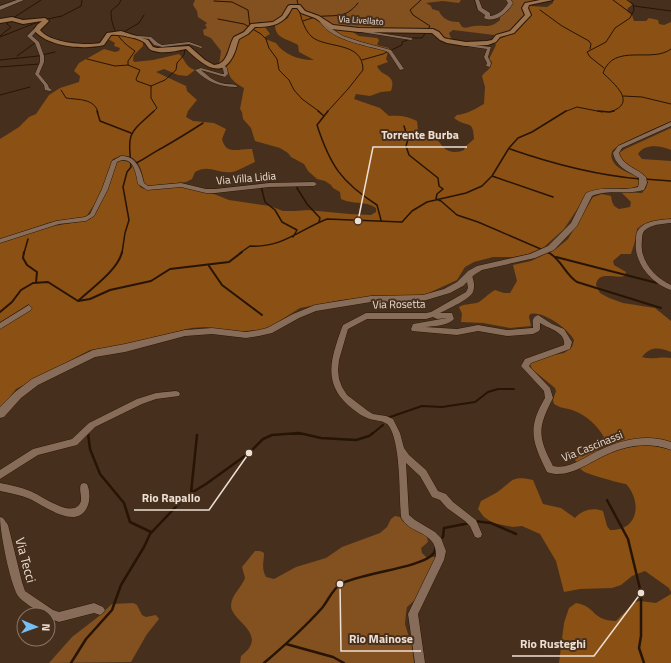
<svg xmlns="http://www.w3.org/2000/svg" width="671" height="663" font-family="'Titillium Web',sans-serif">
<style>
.green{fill:#835020}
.forest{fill:#8a5014}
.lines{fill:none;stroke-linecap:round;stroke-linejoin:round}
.stream-far3{stroke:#271404;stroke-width:1}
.stream-far2{stroke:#271404;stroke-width:1.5}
.stream-far1{stroke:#271404;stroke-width:2}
.stream{stroke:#271404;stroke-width:2.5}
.minor-casing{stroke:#2b1705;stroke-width:1}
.tertiary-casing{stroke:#2b1705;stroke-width:1}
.secondary-casing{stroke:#2b1705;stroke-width:2}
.minor{fill:#876d59;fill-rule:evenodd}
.tertiary{fill:#876d59;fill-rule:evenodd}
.secondary{fill:#9c734f;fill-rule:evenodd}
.labels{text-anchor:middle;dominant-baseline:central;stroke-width:4;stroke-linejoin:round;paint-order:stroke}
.far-street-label{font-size:9px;fill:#eedfd4;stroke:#46301d}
.street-label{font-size:11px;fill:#eedfd4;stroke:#46301d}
.near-street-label{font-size:13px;fill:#eedfd4;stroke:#46301d}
.leader{fill:none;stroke:#eedfd4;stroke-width:1.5}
.callout-dot{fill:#eedfd4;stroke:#46301d;stroke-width:1.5}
.callout-label{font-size:12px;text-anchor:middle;font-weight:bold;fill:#eedfd4;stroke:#46301d;stroke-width:4;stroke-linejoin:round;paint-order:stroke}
</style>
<rect width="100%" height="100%" fill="#46301d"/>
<path class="green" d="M195 0H461L459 3 443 1 426 3 431 6 432 9 439 11C442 19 450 22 459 22L462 27C467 29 470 26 475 26 487 25 489 29 500 20V16L508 11 512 4 510 0H547L529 3 526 15 512 29 506 33 494 35 453 30 449 33 452 41 443 37 439 33 355 29 333 26 307 13 300 5H292C287 8 285 16 280 19 270 24 257 20 248 26L228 56 219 65 221 51 211 38 204 35 203 30 207 28 205 25 207 23 198 17 197 11 193 5Z
M395 516 400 517C407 529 418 529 427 537L428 542 421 548 422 553 426 557H436L415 600 407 607 406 613 405 624 412 647 414 663H240L241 656C270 634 232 622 231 606 231 595 242 587 245 578L242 567 255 551H260L264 553C264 562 261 568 266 577L274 579 296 567 326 558 342 547 380 533 387 527 391 519Z
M133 603 137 605 142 615 146 617 156 615 159 619 147 634 131 662 49 663 72 637 98 617 112 604Z"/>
<path class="forest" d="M553 0H629L632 5 628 8 627 11 632 15 634 21H646L649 18 658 20 659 24 664 25 671 22V122C663 124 617 145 613 150 611 153 611 156 612 159 616 170 631 173 640 178V185L630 189 609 188 588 193 564 229 544 247 528 254 513 257H493L474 262 465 267 457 280 420 297H370L341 300 300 308 273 325 262 330 245 331H226L206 327 191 328 123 345 90 350 16 389 0 409V243L42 228 89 220C102 210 110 177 117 161 134 157 137 174 140 187L144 189 181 186 214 194 229 200 270 206 283 211H295L308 210 349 214 371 215 376 212V208C364 200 353 205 341 199L340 192 333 188 331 185 325 181 317 179 308 171 304 164 291 157 288 153 280 148 255 141 251 128 243 119 242 112 240 109 244 88C232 81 229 78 226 64 233 47 243 23 265 27L270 34 265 37V39L276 43C283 54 301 61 314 60L299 52 298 45C289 39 275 39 275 25L288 18 292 9 295 8 305 14 319 20 324 27 351 31 359 36 377 38 379 40 377 45 389 48 386 59 388 62 377 66C382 78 397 73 391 91L381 92 370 96 356 94 354 99 380 108 389 116C399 115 408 116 417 121L418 130C423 136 431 136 437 140 440 142 441 145 443 147 448 153 458 153 464 150L465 147 474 139C473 118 468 129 454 118L457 115C467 114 475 109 484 104L485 87 482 76C486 70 490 71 492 62L489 59 496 45 495 43 499 39 512 33 520 24 530 16 528 11 529 6 547 7 553 3Z
M121 34 143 41V46L134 55 133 59 134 62 153 60 179 54C186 60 184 66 195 70L187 76 178 75 164 69 156 72 186 86 187 91 197 100 188 111 186 117 193 121 214 123 226 129 222 139C226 156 239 148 252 149L255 162C250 164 236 172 232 172 217 174 209 164 195 172L192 179 186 182 149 186 144 184C142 165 135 149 113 159L103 191 86 217 51 222 0 239V139L19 127 29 117 36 114 49 95 60 88 79 82 80 76 74 71 79 63 104 49 115 52 119 51 120 48 114 46 115 43 108 39 111 35Z
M671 128V150C661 146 645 143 638 154L642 159 671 161V219C658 220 646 220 637 229L636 238 631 254H621L613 261 614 265 626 272 625 276C615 279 598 270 596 285L600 293 609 298 623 303 655 308 671 321V352C659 347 650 346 642 357 651 360 661 356 671 358V592L669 588 645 571 632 576 621 585 612 588 580 589 564 592 556 561 540 534 522 526 513 527 493 523 484 517 478 509 481 501C486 498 491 496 496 493 512 482 511 475 533 480L543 504 561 508 575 518C582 510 593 507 603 511L607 526 610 530C639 531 642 501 626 484 619 483 587 474 583 471 579 468 575 462 575 457L604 437C596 424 586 415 572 410 565 408 560 408 554 404L553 400 556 391 555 388 533 370 529 363 543 357 564 353 572 347 574 340C569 329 542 310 530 314L529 317 531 326 510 328 483 323 461 322 462 314 459 307C465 303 472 305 479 302 484 299 489 293 495 290L504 293H510L517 281 513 265 531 261 556 249 568 239 593 197 602 194 611 196C612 203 613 206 619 209L630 207 631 202 621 192 642 193 646 188 648 182C641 169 624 168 619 153L625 149Z
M671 594V663H559L564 623 569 608 576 603C596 606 592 621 616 621L635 602 640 601 656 603Z"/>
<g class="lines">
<path class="stream-far3" d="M121 0 119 4 111 11C111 30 120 41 135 51L128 61V65L140 70 136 79 137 81 151 86V98L157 108 153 112
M297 0C300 12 302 28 312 37 327 49 363 41 363 70L348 89 327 112
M613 0 632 14
M214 1 232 2 248 10 250 27
M634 6 671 11
M540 10 562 26 589 41 591 44 590 49
M218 19 244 24 261 34 266 39 269 48 277 59 279 70 289 80 294 90 302 99 320 112
M303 21C307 20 311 18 315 17 334 14 345 20 358 3
M122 33 139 23 144 15
M0 36 11 27 7 24 10 20 41 0
M0 37 43 20 62 16 81 6 82 0
M17 56 35 43
M87 59 115 66 128 65
M0 60 38 56 55 52
M362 60 383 54 402 45V42L413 38H422L430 26 413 15 410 10 421 0
M0 67 39 64
M604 68 590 57 587 52 606 42 615 28 630 18 634 10 633 4 627 0
M151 86 165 80 176 70 177 63 184 55 185 48
M61 90 66 98C78 100 94 98 98 112
M0 95 30 87
M623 96 642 97 671 104
M564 112 577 107 602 112
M610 112C639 103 613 83 603 73 614 42 652 64 671 49"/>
<path class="stream-far2" d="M97 111 100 121 131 133
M318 111 324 116
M328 111 317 125C330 165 341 182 377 205L381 220
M598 111 609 112 614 111
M404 126 408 139 406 146 409 155 438 178 439 186 443 189 437 194 436 199 441 201 457 215 478 222 543 250
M510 149C553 164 595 175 640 179
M134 164C144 160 152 153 162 148 176 140 189 132 203 123
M492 176 553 197
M644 179 671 181
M298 185 297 188 307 204 320 218 319 222
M261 186 265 202 275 210 282 222 297 230 293 237
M547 252 549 253
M24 253 28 239
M122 253 125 233 129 220 123 187 127 172 131 167C128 131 128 135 154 111
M240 253 250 246C282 248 299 230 327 219L402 222 412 211 427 202 466 193 482 186 492 176 509 148 518 138 532 132 566 111"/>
<path class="stream-far1" d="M24 252 23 258 27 265 37 272 36 283
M548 252C562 260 564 273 577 282L661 308
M556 257 657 283
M209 266 222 285 262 315
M79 300C92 288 118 270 122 252
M0 312 12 302 21 290 33 283 48 282 78 301 90 299 110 290 151 281 170 269 229 262 242 252
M390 417 422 406 442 407 475 402 488 392 498 389H514
M88 432V434
M289 434H302
M372 434 383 425"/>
<path class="stream" d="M88 433 90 449 100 474 124 503 130 522 151 532
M191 493 197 435
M607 500 628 539 641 593V636L639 648 644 663
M474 521 491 523 516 534
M440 539 443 537 444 528 470 523
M286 644 333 657 344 663
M71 663 86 639 112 610 121 585 144 547 150 534 186 496 206 484 249 453 263 439 272 435 299 433 321 438 356 440 369 436 373 433
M264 663C284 646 304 628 322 608 328 601 333 588 341 584 360 573 423 568 434 553 435 551 435 549 436 547"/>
<g class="minor-casing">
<path id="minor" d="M320 17H321L324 23 329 27 343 36 361 42 391 50 404 69 400 70 389 53 386 51C365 45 327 40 318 18Z
M38 25 41 26 32 36 39 42 44 56V62L39 74 48 85 49 88 52 90 50 91 45 90 44 85 35 74 40 62V56L35 43 27 36Z
M360 30 411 38 413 39 411 40 361 32H360Z
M127 35 151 37 158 43 162 45 189 42 203 47 201 48 189 44 162 47 154 45 149 39 128 37 126 36Z
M458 43 491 47 488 57 491 63 490 67 486 66 487 63 484 57 487 49 460 45H458Z
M220 65H224L227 68 228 74 225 77 201 70C207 75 213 81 221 83 227 85 232 83 237 86V87C219 87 208 82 195 70L201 68 222 74H224L223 69 220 66Z
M121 156C136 155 141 170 144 183L148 186 181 183 206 189H215L269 183 314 182 317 184 314 186 269 187 215 193H206L181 187 147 190 138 184C136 173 133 154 117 162L108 189 94 216 86 221 59 224 0 243V239L56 221 85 217 90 214 102 189 112 161Z
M671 219V223C662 224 651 224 644 231 642 234 642 237 642 240 639 260 654 277 671 285V290C652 284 633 262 636 241 636 238 636 234 637 232 643 220 661 220 671 219Z
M467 274H469L472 276C474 281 475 287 473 292 470 299 448 309 440 313H452L454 319C448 326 434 326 425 327L457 329 478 325 507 330 532 328H533C533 322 531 318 538 315L552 324 564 329 572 342 570 349 531 363 529 366 550 388 553 398C538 427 537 436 553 466 570 470 587 455 602 449 624 439 648 434 671 442V450C650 442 628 445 608 454 589 462 568 480 547 472 532 442 527 428 545 398L544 391 521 366 525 359 564 345C566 332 549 329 540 323V329L539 331 533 334 507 336 478 331 457 335 412 331 411 329 413 324 447 318 437 319 433 317 426 319H367L348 329 339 360 338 370 339 379 342 387 347 395 368 411 373 414 386 416 393 419 400 433 404 448 409 455 426 470 438 491 446 494 453 502 476 520 482 534 481 537 478 538 475 537 470 526 465 521 447 508 440 500 432 497 420 476 406 463 409 515 415 520 435 532 441 538 446 551 444 560 418 614 425 663H415L408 614 436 556C437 530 409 535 401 517 399 494 401 445 389 426 385 420 374 421 367 418 362 416 358 413 354 410 330 392 327 373 336 345 338 339 340 332 343 325L366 313H426L431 312 466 292 468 288 466 276Z
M29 305 32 308 31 310 0 329V323Z
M176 391 179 392 180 394 179 396 156 399 142 404 95 427 77 445 38 455 0 479V470L33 449 72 439 89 423 137 399 156 393Z
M0 483C10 485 20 487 30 491 41 495 69 517 79 505 84 499 78 491 81 484L84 483 87 484C90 490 90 499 88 505 78 532 45 506 30 499 20 495 10 493 0 491Z
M0 517 3 518 8 525 22 582 25 591 53 610 59 612 94 603 103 607 105 610 103 613 100 615 94 613 59 622 48 618V615H43C37 610 22 602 18 596 10 583 0 533 0 517Z"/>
</g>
<g class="tertiary-casing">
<path id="tertiary" d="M17 0H24L0 10V6Z
M475 0H479L482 8 490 13V16C498 15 504 10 508 3L506 0H511L513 3C508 12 495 24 484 18L485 15 478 10Z
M671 122V126L622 148 619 153C623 166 637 168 646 177L647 183 644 190C626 195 608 189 592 196L577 226 554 250 535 258 482 270 474 275 463 286 450 293 423 301 371 302 316 311 299 318 272 333 259 336 246 338 212 334 185 336 125 352 95 357 38 385 21 398 4 417 0 418V407L15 392 32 379 93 350 125 344 185 330 212 328 246 332 259 330 267 328 293 314 315 305 371 296 423 295 444 289 457 282 468 271 477 266 530 254 548 246 571 223 586 193C605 185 620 192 638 187L639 183V178C628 171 616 167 613 153L618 146Z"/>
</g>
<g class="secondary-casing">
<path id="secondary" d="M540 0H553L529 5 528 8 531 15 514 33 500 37 496 42 488 45 466 46 447 43 440 40 432 33 359 32 331 29 315 18 301 13 297 8H292C284 25 272 27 255 27L248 34 239 39C237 44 236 50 234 54 221 83 200 62 186 49 176 51 164 54 154 51 149 50 148 47 145 43 139 38 119 34 111 35L104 45C85 50 47 47 34 30L37 25 42 21 23 24 12 21 0 23V19L12 17 23 20 45 18 49 21 40 30C50 43 85 46 100 43L107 33 121 31 148 40 153 47 157 48 189 46 205 60 214 65C229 64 228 46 234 37L244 32 251 24 273 22 282 16 288 6 290 5H300L305 11 319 16 333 25 359 28 433 29 439 32 444 38 448 39 466 42 487 41 492 40 496 35 510 31 525 15 522 8 525 3Z"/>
</g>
<use href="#minor" class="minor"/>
<use href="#tertiary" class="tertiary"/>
<use href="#secondary" class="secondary"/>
</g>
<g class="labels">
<g class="far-street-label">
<text transform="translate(361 20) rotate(4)">Via Livellato</text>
</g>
<g class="street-label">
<text transform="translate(246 178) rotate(-5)">Via Villa Lidia</text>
<text transform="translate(399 304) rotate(-1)">Via Rosetta</text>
<text transform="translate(592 446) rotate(-22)">Via Cascinassi</text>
</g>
<g class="near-street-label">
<text transform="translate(26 560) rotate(75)">Via Tecci</text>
</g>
</g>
<path class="leader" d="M358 221L373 147H467M249 453L209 510H134M340 584L341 651H421M641 593L594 656H512"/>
<g class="callout-dot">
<circle cx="358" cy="221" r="4"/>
<circle cx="249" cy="453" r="4"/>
<circle cx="340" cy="584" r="4"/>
<circle cx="641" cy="593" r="4"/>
</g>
<g class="callout-label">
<text x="420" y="139">Torrente Burba</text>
<text x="171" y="502">Rio Rapallo</text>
<text x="381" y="643">Rio Mainose</text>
<text x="553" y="648">Rio Rusteghi</text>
</g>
<g transform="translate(36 627) rotate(92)"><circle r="19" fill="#46301d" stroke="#897666"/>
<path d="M0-3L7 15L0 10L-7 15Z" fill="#74c0f6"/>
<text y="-6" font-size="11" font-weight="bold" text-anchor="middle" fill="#eedfd4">N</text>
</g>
</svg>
